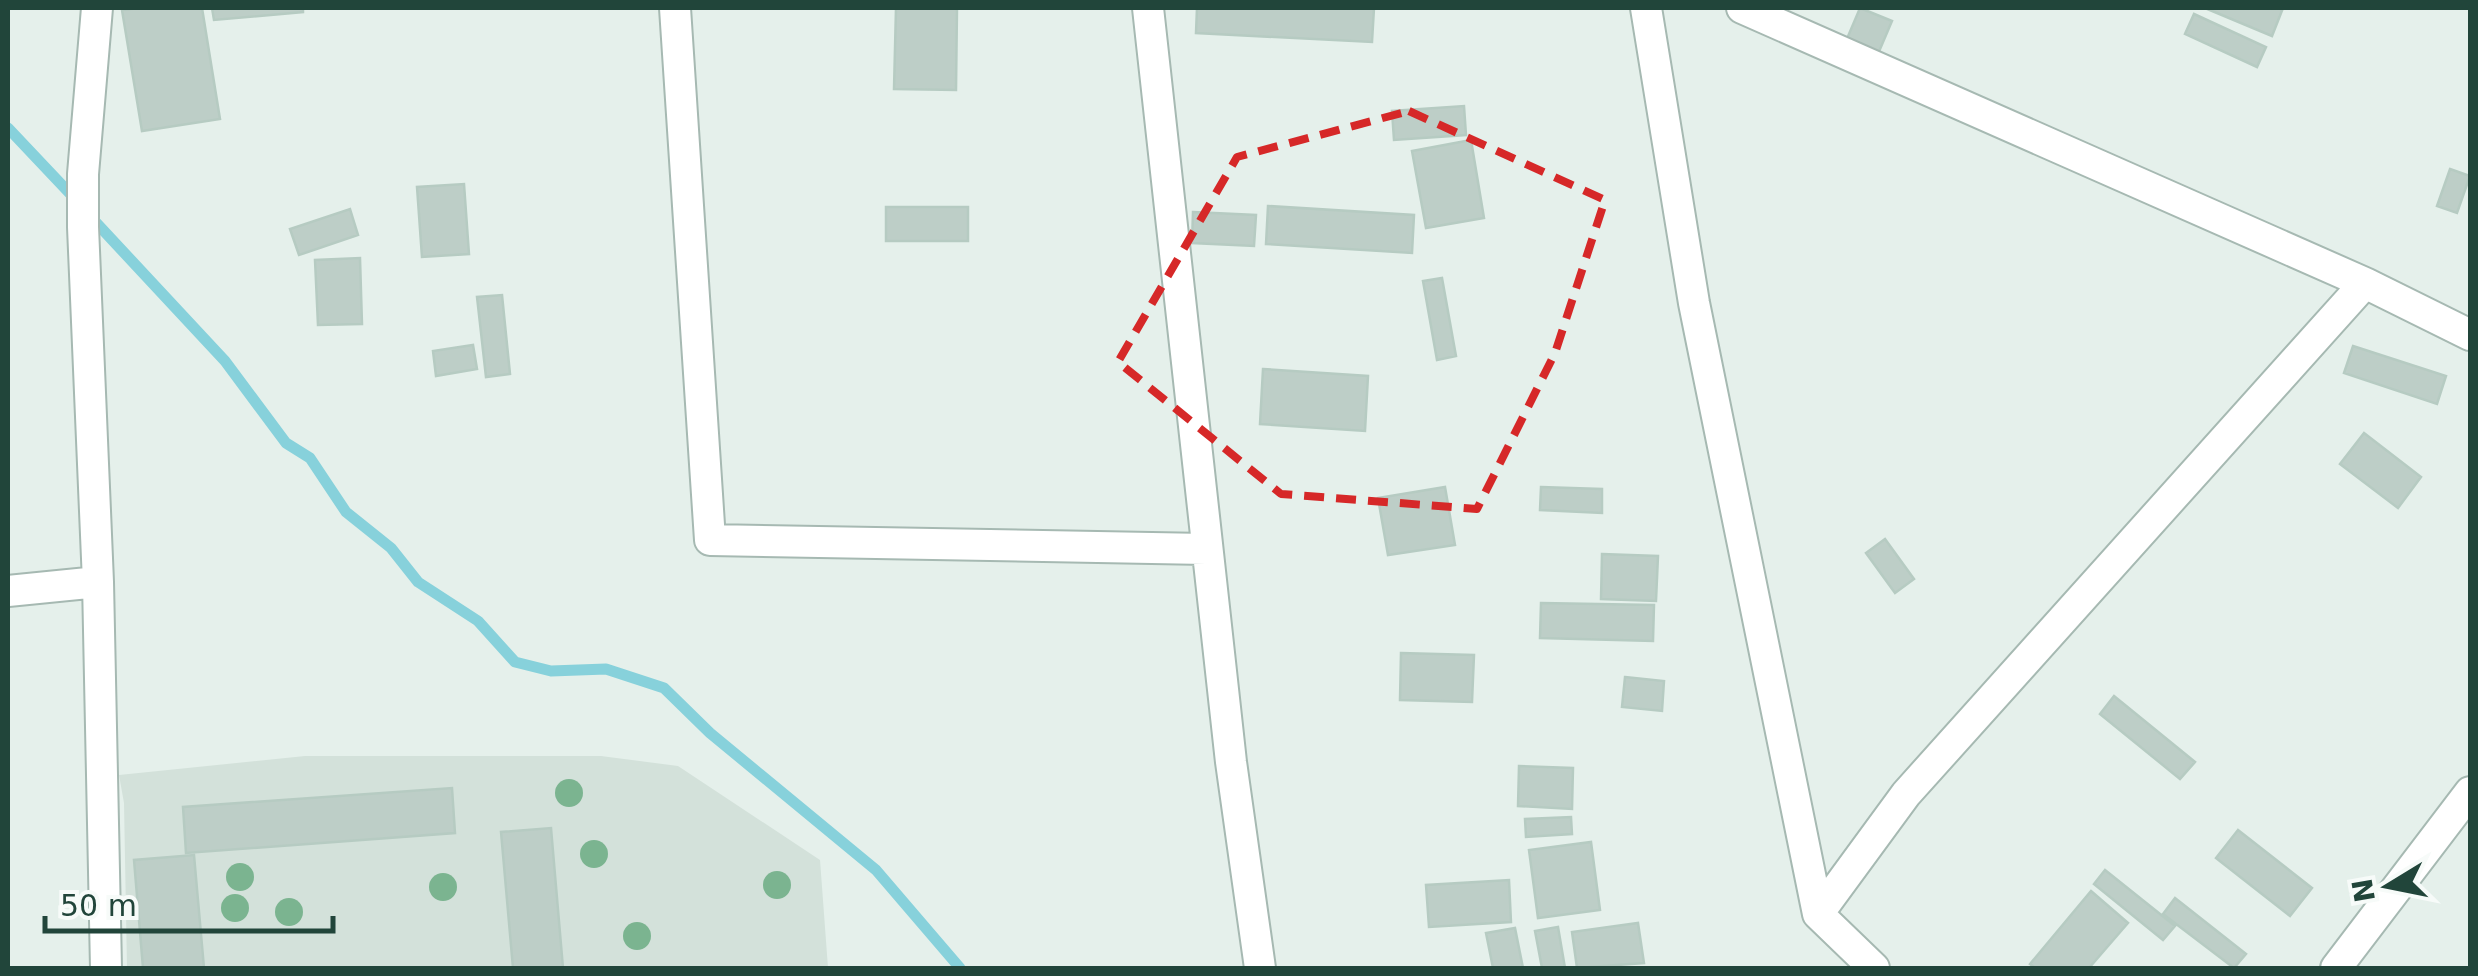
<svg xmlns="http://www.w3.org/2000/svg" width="2478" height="976" font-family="'DejaVu Sans',sans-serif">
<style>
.built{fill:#d3e1da}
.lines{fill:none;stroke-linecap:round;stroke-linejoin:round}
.stream{stroke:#87d1db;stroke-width:11}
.building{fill:#bdcec7;stroke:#b6cbc2;stroke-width:2.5}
.minor-casing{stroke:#a6b9b2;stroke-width:34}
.minor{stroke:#fff;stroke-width:30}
.tree{fill:#7bb490}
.marked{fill:none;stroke:#d62828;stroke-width:8;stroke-dasharray:20 12;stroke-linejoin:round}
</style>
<rect width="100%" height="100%" fill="#e5f0eb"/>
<path class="built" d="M305 756H601L678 766 820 860 828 968H127L124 803 119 775Z"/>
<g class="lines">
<path class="stream" d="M8 128 77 201
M89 215 225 361 286 443 310 458 346 512 391 548 418 582 478 621 515 662 551 671 606 669 664 688 710 733 876 870 960 968"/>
</g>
<path class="building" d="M140 8H202L220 119 142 131 122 10Z
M212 8H303V12L214 20Z
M896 8H957L956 90 894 89Z
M1197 8H1374L1372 42 1196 33Z
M1860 8 1892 21 1878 54 1846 41Z
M2205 8H2283L2272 36Z
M2194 14 2266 47 2257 67 2185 34Z
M1464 106 1466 135 1394 140 1392 111Z
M1471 140 1484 218 1426 228 1412 151Z
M2450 169 2470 176 2457 213 2437 206Z
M464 184 469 254 422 257 417 187Z
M1268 206 1414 215 1412 253 1266 244Z
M886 207H968V241H886Z
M350 209 358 235 299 255 290 229Z
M1193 212 1256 215 1254 246 1192 243Z
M360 258 362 324 318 325 315 260Z
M1442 278 1456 356 1437 360 1423 281Z
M502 295 510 374 486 377 477 297Z
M473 345 477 369 436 376 433 351Z
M2353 346 2446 376 2437 404 2344 373Z
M1263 369 1368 376 1365 431 1260 424Z
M2364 433 2421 477 2398 508 2340 464Z
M1445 487 1455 545 1388 555 1378 498Z
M1541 487 1602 489V513L1540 510Z
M1885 539 1914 579 1895 593 1866 553Z
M1602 554 1658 556 1656 601 1601 599Z
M1541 603 1654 605 1653 641 1540 638Z
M1401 653 1474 655 1472 702 1400 700Z
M1625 677 1664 681 1662 711 1622 707Z
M2114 696 2195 762 2180 779 2100 714Z
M1519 766 1573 768 1572 809 1518 806Z
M452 788 455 833 186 853 183 807Z
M1571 817 1572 834 1526 837 1525 819Z
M551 828 563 968H513L501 832Z
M2238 830 2312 888 2290 916 2216 858Z
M1591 842 1600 910 1538 918 1529 850Z
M194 855 204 968H143L134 860Z
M2105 870 2175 926 2163 940 2094 884Z
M1509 880 1511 922 1429 927 1426 885Z
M2091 891 2128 923 2089 968H2035L2030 964Z
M2175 898 2246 954 2234 968 2163 914Z
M1638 923 1644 963 1577 968 1572 932Z
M1558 927 1565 968H1542L1535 931Z
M1515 928 1523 968H1493L1486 933Z"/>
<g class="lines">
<g class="minor-casing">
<path id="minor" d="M97 8 83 174V227L98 582 106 968
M675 8 710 540 1206 549
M1148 8 1231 762 1260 968
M1646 8 1694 303 1818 914 1874 968
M1742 8 2365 283 2470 335
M8 591 98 582
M1818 914 1906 794 2365 283
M2336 968 2470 792"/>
</g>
<use href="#minor" class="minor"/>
</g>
<g class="tree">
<circle cx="569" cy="793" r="14"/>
<circle cx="594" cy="854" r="14"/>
<circle cx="240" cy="877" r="14"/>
<circle cx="777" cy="885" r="14"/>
<circle cx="443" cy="887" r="14"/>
<circle cx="235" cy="908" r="14"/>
<circle cx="289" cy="912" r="14"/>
<circle cx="637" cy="936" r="14"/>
</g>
<path class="marked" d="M1409 111 1605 200 1555 353 1477 509 1281 494 1118 362 1237 157Z"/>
<rect width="2478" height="976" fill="none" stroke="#21453a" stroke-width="20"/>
<g transform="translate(2388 886) rotate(260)" stroke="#f7fbf9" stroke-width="8" paint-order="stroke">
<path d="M0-8L18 38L0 25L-18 38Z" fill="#21453a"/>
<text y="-15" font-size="28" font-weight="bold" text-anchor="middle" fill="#21453a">N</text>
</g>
<path d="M45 916v15h288v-15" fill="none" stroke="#21453a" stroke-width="5"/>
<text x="60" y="916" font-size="30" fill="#21453a" stroke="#f7fbf9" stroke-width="8" paint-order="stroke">50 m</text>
</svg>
